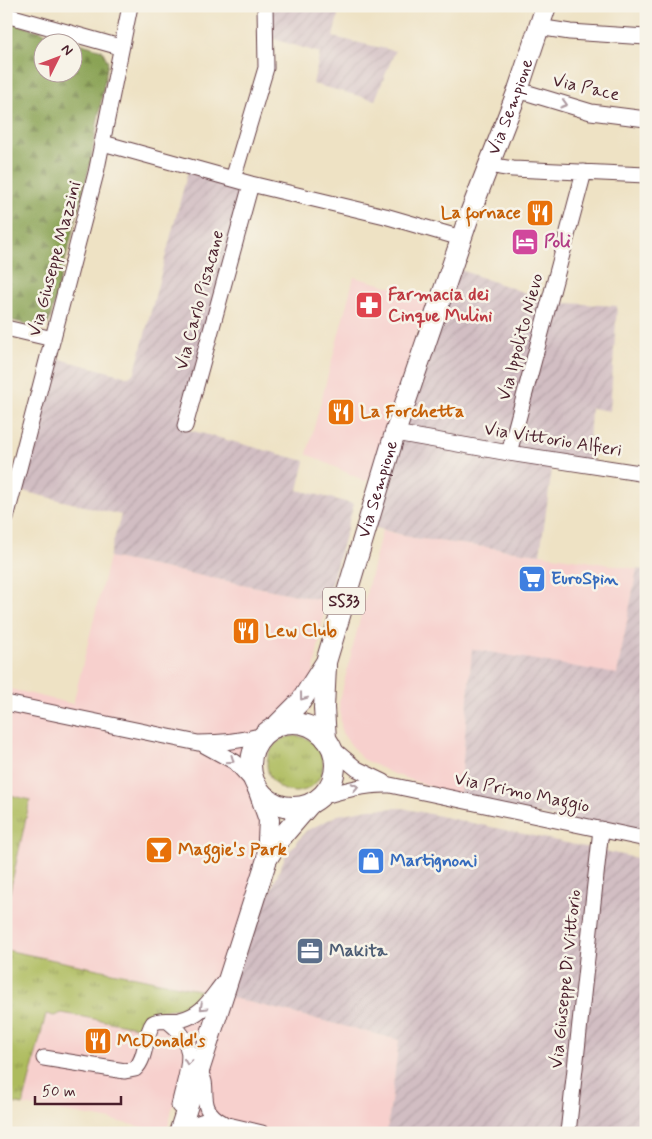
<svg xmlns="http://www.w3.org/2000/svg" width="652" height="1139" font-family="Mynerve,sans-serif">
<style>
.built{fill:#f7d0cd}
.industrial{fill:url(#industrial-furrows)}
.grass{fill:url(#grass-tufts);stroke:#7c6d44}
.forest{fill:url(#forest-firs);stroke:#6a6140;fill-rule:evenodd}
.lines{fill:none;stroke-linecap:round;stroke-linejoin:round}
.minor-casing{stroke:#633c42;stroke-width:17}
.major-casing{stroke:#633c42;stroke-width:22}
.minor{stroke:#fff;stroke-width:15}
.major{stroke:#fff;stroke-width:20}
.oneway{stroke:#ae9aa0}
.labels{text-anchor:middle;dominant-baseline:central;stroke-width:5;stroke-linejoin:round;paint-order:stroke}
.shield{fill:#f7f3e8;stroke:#7e5f64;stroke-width:1}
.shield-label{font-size:16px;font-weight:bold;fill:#4a1f2b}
.street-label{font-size:18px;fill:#4a1f2b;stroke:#f7f3e8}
.food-label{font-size:18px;font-weight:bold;fill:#c56008;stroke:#f7f3e8;text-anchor:start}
.hotel-label{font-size:18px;font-weight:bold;fill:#b23c85;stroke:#f7f3e8;text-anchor:start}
.health-label{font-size:18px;font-weight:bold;fill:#be3a42;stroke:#f7f3e8;text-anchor:start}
.shop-label{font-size:18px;font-weight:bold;fill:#366cbe;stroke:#f7f3e8;text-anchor:start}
.service-label{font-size:18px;font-weight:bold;fill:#4e5e75;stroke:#f7f3e8;text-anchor:start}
</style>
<defs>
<pattern id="industrial-furrows" width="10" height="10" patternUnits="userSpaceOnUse" patternTransform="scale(1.25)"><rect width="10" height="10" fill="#d2bec3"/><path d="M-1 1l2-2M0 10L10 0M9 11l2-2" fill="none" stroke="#b6a3a8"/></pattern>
<pattern id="grass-tufts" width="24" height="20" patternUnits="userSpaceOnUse" patternTransform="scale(1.25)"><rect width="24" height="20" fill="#adbb5d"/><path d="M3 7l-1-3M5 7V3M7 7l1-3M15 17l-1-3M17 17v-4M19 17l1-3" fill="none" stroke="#8f974d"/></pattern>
<pattern id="forest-firs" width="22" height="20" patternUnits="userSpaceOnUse" patternTransform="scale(1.25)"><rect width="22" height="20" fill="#8aa354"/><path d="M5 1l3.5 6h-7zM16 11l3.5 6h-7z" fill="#738446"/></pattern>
</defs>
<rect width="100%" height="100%" fill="#f7f3e8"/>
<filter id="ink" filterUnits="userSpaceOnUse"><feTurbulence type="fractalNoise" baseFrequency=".02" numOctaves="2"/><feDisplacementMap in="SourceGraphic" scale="10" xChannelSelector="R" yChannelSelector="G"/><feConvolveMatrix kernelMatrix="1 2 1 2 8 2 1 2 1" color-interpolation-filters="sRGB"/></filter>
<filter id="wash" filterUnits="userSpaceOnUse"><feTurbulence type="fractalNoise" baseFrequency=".0096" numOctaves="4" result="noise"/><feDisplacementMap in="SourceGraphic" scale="20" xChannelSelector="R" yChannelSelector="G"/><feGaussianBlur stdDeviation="1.12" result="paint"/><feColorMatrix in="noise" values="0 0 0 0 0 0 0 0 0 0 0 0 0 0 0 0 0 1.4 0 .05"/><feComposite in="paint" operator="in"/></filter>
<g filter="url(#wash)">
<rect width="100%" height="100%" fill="#eee2c4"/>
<path class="built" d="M354 277 429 297 371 477 365 481 307 454Z
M382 530 414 538 540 554 637 569 617 675 472 650 460 797 391 773 361 758 342 733 339 703Z
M109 557 326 601 305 722H285L255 744 251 755V777L271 803 281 807 211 1012 172 1108 167 1133 107 1119 23 1105 46 1014 62 1013 145 1022 152 1014 157 1011 191 1006 199 1003 175 984 6 950V909L30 800 6 794V688L73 704Z
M225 996 399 1040 387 1133H265L187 1115Z"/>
<path class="industrial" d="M266 6H340L333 37 395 51 375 100 313 84 320 53 267 37Z
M188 171 246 186 182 428 305 461 298 490 354 504 326 601 109 557 121 515 18 490 52 357 129 377 135 372Z
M455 268 551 302 617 306 610 411 591 408 588 462 397 432Z
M396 435 553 462 540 554 414 538 369 526Z
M637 569 646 570V837L460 797 472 649 617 674Z
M402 808 646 860V1133H387L399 1040 225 996 285 857 306 831 338 815 369 809Z"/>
<path class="grass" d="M267 764a28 28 0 1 1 56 0a28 28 0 1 1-56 0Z
M6 794 30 800 6 909Z
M6 950 208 992C205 996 201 1001 197 1003 177 1015 154 1001 142 1028L62 1013 54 1016 46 1014 23 1105 6 1102Z"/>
<path class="forest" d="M6 21 102 50 108 62 90 164 49 323 41 328 6 319ZM42 42H72V72H42Z"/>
</g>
<g filter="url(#ink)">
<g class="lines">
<g class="minor-casing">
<path id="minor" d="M6 15 120 47
M538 27 570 32 646 37
M518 90 591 112 646 119
M103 143 251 184 385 216 461 238
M489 164 500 167 513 169 646 175
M233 179 266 68 265 6
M6 328 53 339
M185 426 251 184
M395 433 509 453 646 474
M509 453 584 172
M6 518 96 173 130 6
M6 703 198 743C221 743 242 741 264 735
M204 745 235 762 257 786
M333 749 357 769 384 782
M321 797C345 790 366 784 390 785L646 839
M168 1021C202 1047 186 1071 179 1106
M44 1058 125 1071 135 1069C147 1058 144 1036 153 1023 161 1018 171 1022 180 1020 204 1014 210 999 224 982
M199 1072C213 1087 193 1107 223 1123
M189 1133 195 1124 204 1121 215 1122 262 1133
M568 1133 601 829"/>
</g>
<g class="major-casing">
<g id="major">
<path d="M326 666 324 708 326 739"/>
<circle cx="293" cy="765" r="42"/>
<path id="s1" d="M274 728 301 701 326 662 395 433 469 216 518 90 546 6"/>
<path d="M267 859 279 840 310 804"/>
<path d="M179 1133 267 859 269 820 257 786"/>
</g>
</g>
<use href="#minor" class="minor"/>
<use href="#major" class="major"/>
</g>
<defs><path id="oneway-chevron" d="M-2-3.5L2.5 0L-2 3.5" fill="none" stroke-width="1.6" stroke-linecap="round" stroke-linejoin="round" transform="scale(1.25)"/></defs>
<g class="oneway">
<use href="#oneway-chevron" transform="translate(564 104) rotate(17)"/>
<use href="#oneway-chevron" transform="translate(303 697) rotate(127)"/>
<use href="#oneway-chevron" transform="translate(231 760) rotate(35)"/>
<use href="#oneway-chevron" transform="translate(355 787) rotate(-12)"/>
<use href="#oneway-chevron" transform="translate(203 1007) rotate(136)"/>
<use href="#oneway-chevron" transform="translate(188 1062) rotate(98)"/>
</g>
</g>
<defs>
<g id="restaurant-square" transform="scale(1.4375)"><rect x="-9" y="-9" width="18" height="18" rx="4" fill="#e8710a" stroke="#f7f3e8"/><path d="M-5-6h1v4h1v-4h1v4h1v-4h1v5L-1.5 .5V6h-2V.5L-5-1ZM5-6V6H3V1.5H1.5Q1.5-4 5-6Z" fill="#fff"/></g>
<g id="hotel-square" transform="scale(1.4375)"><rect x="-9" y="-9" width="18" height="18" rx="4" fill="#d1479c" stroke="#f7f3e8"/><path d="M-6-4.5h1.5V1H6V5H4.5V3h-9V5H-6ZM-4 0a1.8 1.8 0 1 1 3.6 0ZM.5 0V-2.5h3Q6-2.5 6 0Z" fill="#fff"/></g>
<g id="pharmacy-square" transform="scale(1.4375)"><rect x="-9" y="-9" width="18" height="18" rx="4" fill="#e0444e" stroke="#f7f3e8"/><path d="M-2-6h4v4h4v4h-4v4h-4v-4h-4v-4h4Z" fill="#fff"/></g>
<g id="supermarket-square" transform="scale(1.4375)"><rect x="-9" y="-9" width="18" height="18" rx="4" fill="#3f7fe0" stroke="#f7f3e8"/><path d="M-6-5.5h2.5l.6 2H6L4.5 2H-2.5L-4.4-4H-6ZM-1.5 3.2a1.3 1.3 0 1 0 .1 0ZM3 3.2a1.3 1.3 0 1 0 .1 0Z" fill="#fff"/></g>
<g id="bar-square" transform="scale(1.4375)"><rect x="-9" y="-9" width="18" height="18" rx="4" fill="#e8710a" stroke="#f7f3e8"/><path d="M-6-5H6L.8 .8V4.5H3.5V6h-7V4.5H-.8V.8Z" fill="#fff"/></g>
<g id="shop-square" transform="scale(1.4375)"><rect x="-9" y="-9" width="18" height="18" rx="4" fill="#3f7fe0" stroke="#f7f3e8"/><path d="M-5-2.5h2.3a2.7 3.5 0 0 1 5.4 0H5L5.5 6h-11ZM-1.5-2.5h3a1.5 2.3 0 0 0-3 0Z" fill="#fff"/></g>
<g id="office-square" transform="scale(1.4375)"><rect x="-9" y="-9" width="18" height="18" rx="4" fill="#5c6f8a" stroke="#f7f3e8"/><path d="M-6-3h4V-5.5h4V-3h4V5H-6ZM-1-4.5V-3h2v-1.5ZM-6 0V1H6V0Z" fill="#fff"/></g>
</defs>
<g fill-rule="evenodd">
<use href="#restaurant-square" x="540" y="213"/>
<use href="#hotel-square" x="525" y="242"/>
<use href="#pharmacy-square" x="369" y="305"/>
<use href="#restaurant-square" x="341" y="412"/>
<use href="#supermarket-square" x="532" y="579"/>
<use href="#restaurant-square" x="246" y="631"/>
<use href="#bar-square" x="159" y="850"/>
<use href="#shop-square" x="371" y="861"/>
<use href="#office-square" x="310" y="951"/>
<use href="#restaurant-square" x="98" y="1041"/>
</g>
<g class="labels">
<rect class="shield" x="323" y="587.5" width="42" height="27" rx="4"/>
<g class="shield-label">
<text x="344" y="601">SS33</text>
</g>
<g class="street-label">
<text transform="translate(586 88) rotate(13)">Via Pace</text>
<text stroke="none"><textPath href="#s1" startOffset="670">Via Sempione</textPath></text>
<text transform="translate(55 259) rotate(-75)">Via Giuseppe Mazzini</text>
<text transform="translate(200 300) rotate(-75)">Via Carlo Pisacane</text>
<text transform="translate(521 337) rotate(-75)">Via Ippolito Nievo</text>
<text transform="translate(553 440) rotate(9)">Via Vittorio Alfieri</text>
<text stroke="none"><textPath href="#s1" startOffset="265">Via Sempione</textPath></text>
<text transform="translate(522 793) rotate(12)">Via Primo Maggio</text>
<text transform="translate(566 979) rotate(-84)">Via Giuseppe Di Vittorio</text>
</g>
<g class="food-label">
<text x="521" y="213" text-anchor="end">La fornace</text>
<text x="360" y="412">La Forchetta</text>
<text x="265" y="631">Lew Club</text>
<text x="178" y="850">Maggie's Park</text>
<text x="117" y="1041">McDonald's</text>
</g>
<g class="hotel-label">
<text x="544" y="242">Poli</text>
</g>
<g class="health-label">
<text x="388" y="295">Farmacia dei<tspan x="388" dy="21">Cinque Mulini</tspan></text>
</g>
<g class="shop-label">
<text x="551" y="579">EuroSpin</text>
<text x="390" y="861">Martignoni</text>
</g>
<g class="service-label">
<text x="329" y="951">Makita</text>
</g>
</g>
<rect width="652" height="1139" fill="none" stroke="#f7f3e8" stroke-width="25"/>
<g transform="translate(58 58) rotate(48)"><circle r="24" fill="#f7f3e8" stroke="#b29e9c"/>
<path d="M0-4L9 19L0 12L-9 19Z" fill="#d1495b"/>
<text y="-8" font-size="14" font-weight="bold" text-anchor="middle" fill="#4a1f2b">N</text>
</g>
<path d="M35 1096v8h86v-8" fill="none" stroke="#4a1f2b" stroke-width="2.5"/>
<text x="42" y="1096" font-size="15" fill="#4a1f2b" stroke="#f7f3e8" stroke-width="4" paint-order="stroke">50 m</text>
</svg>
